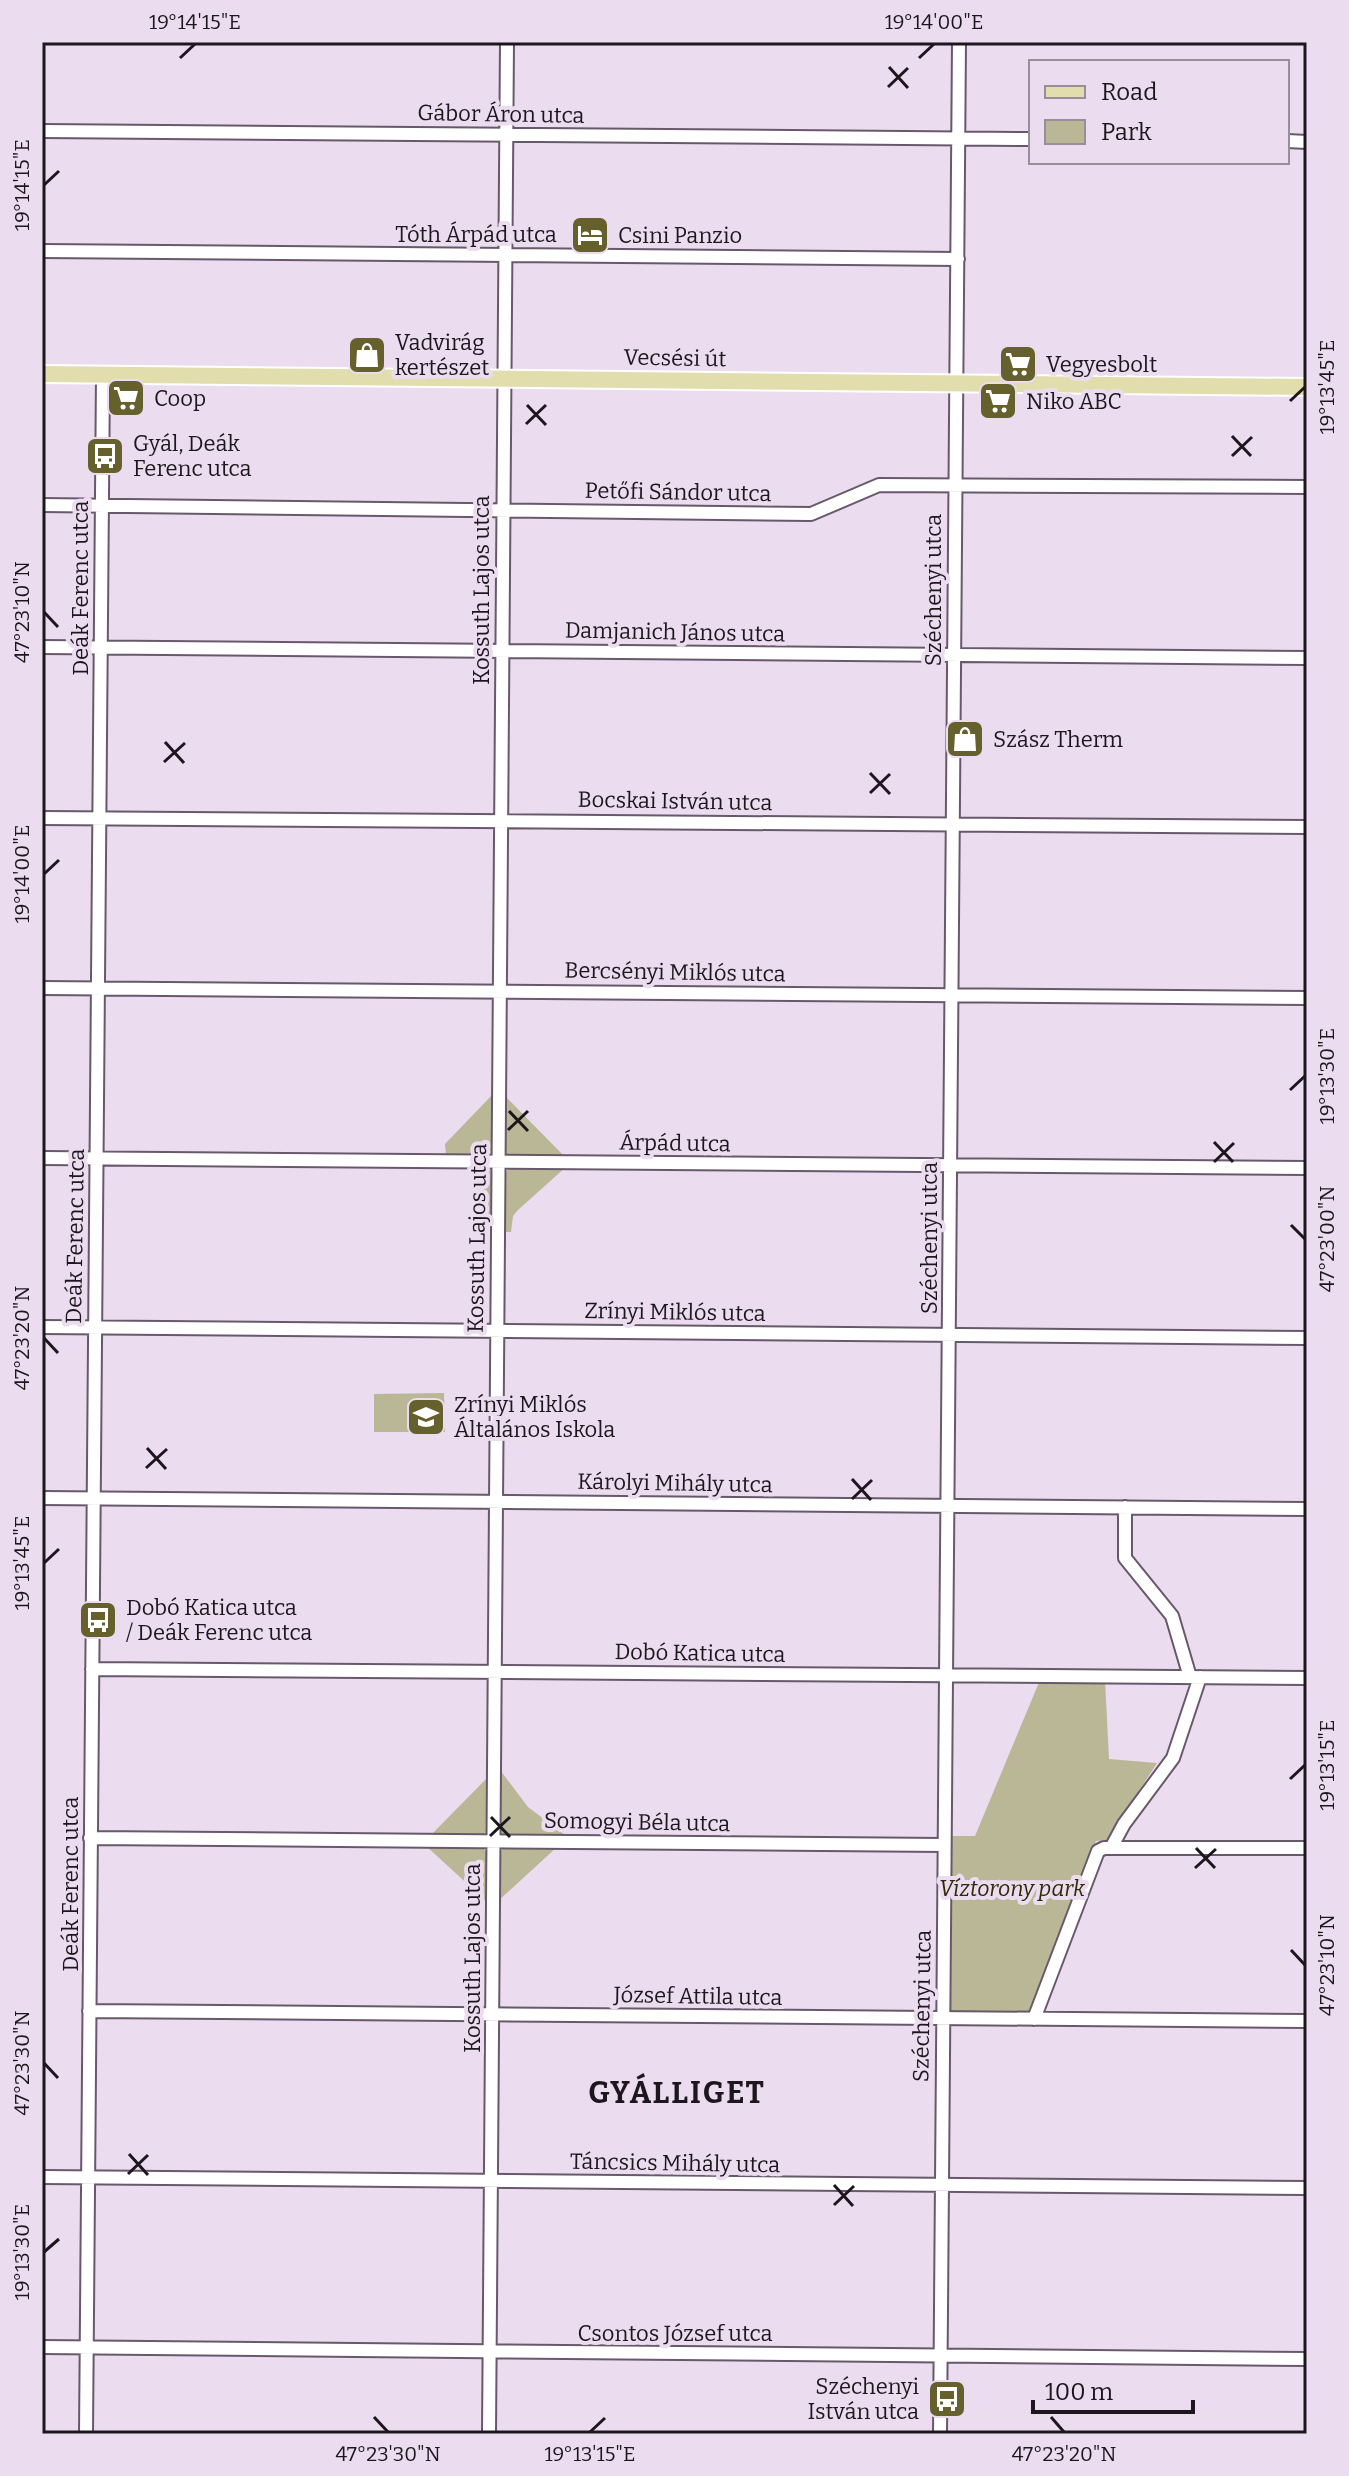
<svg xmlns="http://www.w3.org/2000/svg" width="1349" height="2476" font-family="Bitter,serif">
<style>
.green{fill:#bab796}
.lines{fill:none;stroke-linecap:round;stroke-linejoin:round}
.minor-casing{stroke:#67596a;stroke-width:16}
.major-casing{stroke:#fff;stroke-width:20}
.minor{stroke:#fff;stroke-width:12}
.major{stroke:#e2ddad;stroke-width:16}
.ticks{fill:none;stroke:#1c161d;stroke-width:3}
.labels{text-anchor:middle;dominant-baseline:central;stroke-width:8;stroke-linejoin:round;paint-order:stroke}
.street-label{font-size:22px;fill:#1c161d;stroke:#ecdcf0}
.poi-label{font-size:22px;fill:#1c161d;stroke:#ecdcf0;text-anchor:start}
.park-label{font-size:22px;font-style:italic;fill:#2f2b06;stroke:#ecdcf0}
.district-label{font-size:30px;font-weight:bold;letter-spacing:2px;fill:#1c161d;stroke:#ecdcf0}
.neatline{fill:none;stroke:#1c161d;stroke-width:3}
.ticks-label{font-size:20px;text-anchor:middle;fill:#1c161d}
</style>
<rect width="100%" height="100%" fill="#ecdcf0"/>
<path class="green" d="M493 1094V1150L489 1154 446 1155 445 1144Z
M503 1094 565 1157H509L504 1152Z
M477 1166H487L492 1172V1224C482 1214 485 1202 475 1191Z
M567 1166 518 1210 513 1216 511 1232H503L504 1174 510 1168Z
M444 1393 445 1432H374V1394Z
M1040 1680H1105L1109 1759 1157 1763 1107 1840 1096 1841 1031 2015H948L952 1836H975Z
M500 1770 528 1807 565 1835 503 1836 499 1832Z
M488 1777 487 1831 482 1836 431 1835Z
M425 1845 480 1846 487 1852V1902Z
M504 1847H557L497 1902 499 1854Z"/>
<g class="lines">
<g class="minor-casing">
<path id="minor" d="M42 131 1031 139
M1287 141 1307 142
M42 251 958 259
M42 505 811 514 879 485 1307 487
M42 647 1307 658
M42 818 1307 827
M42 988 1307 998
M42 1158 1307 1168
M42 1327 1307 1338
M42 1498 1307 1509
M1125 1507V1558L1172 1616 1190 1677
M92 1669 1307 1678
M90 1838 944 1845
M1111 1848 1124 1824 1173 1758 1200 1677
M89 2011 1307 2021
M1034 2019 1098 1851 1104 1848H1307
M42 2177 1307 2188
M42 2347 1307 2359
M86 2434 103 375
M489 2434 507 42
M940 2434 959 42"/>
</g>
<g class="major-casing">
<path id="major" d="M42 374 1307 387"/>
</g>
<use href="#minor" class="minor"/>
<use href="#major" class="major"/>
</g>
<path class="ticks" d="M180 58 195 44M919 58 934 44M889 67 908 88M888 87 908 68M44 185 59 171M1290 401 1305 387M527 405 546 425M526 424 546 405M1232 436 1251 456M1232 456 1252 437M44 612 58 627M165 742 184 763M164 762 185 743M870 773 890 794M870 793 890 774M44 874 59 860M1290 1090 1305 1076M509 1111 528 1131M508 1130 528 1111M1214 1142 1233 1162M1214 1162 1234 1143M1291 1225 1305 1239M44 1338 58 1353M147 1448 166 1469M146 1468 167 1449M852 1479 871 1500M852 1499 872 1480M44 1563 59 1549M1290 1779 1305 1765M491 1817 510 1837M490 1836 510 1817M1196 1848 1215 1868M1195 1868 1216 1849M1291 1950 1305 1965M44 2063 58 2078M129 2154 148 2175M128 2174 148 2155M834 2185 853 2206M834 2205 854 2186M44 2252 59 2239M374 2417 388 2432M1051 2417 1064 2432M590 2432 605 2418"/>
<defs>
<g id="hotel-square" transform="scale(2)"><rect x="-9" y="-9" width="18" height="18" rx="4" fill="#66602d" stroke="#ecdcf0"/><path d="M-6-4.5h1.5V1H6V5H4.5V3h-9V5H-6ZM-4 0a1.8 1.8 0 1 1 3.6 0ZM.5 0V-2.5h3Q6-2.5 6 0Z" fill="#fff"/></g>
<g id="shop-square" transform="scale(2)"><rect x="-9" y="-9" width="18" height="18" rx="4" fill="#66602d" stroke="#ecdcf0"/><path d="M-5-2.5h2.3a2.7 3.5 0 0 1 5.4 0H5L5.5 6h-11ZM-1.5-2.5h3a1.5 2.3 0 0 0-3 0Z" fill="#fff"/></g>
<g id="supermarket-square" transform="scale(2)"><rect x="-9" y="-9" width="18" height="18" rx="4" fill="#66602d" stroke="#ecdcf0"/><path d="M-6-5.5h2.5l.6 2H6L4.5 2H-2.5L-4.4-4H-6ZM-1.5 3.2a1.3 1.3 0 1 0 .1 0ZM3 3.2a1.3 1.3 0 1 0 .1 0Z" fill="#fff"/></g>
<g id="bus-square" transform="scale(2)"><rect x="-9" y="-9" width="18" height="18" rx="4" fill="#66602d" stroke="#ecdcf0"/><path d="M-5-6H5V4H4V6H2V4H-2V6H-4V4H-5ZM-3.5-4V0h7V-4ZM-3.5 1.2v1.5H-2V1.2ZM2 1.2v1.5H3.5V1.2Z" fill="#fff"/></g>
<g id="school-square" transform="scale(2)"><rect x="-9" y="-9" width="18" height="18" rx="4" fill="#66602d" stroke="#ecdcf0"/><path d="M0-5L7-2L0 1L-7-2ZM-4 1L0 2.5L4 1V4Q0 6-4 4Z" fill="#fff"/></g>
</defs>
<g fill-rule="evenodd">
<use href="#hotel-square" x="590" y="235"/>
<use href="#shop-square" x="367" y="355"/>
<use href="#supermarket-square" x="1018" y="364"/>
<use href="#supermarket-square" x="126" y="398"/>
<use href="#supermarket-square" x="998" y="401"/>
<use href="#bus-square" x="105" y="456"/>
<use href="#shop-square" x="965" y="739"/>
<use href="#school-square" x="426" y="1417"/>
<use href="#bus-square" x="98" y="1620"/>
<use href="#bus-square" x="947" y="2399"/>
</g>
<g class="labels">
<g class="street-label">
<text transform="translate(501 114) rotate(1)">Gábor Áron utca</text>
<text x="476" y="234">Tóth Árpád utca</text>
<text transform="translate(675 358) rotate(1)">Vecsési út</text>
<text transform="translate(678 492) rotate(1)">Petőfi Sándor utca</text>
<text transform="translate(80 588) rotate(-90)">Deák Ferenc utca</text>
<text transform="translate(481 590) rotate(-90)">Kossuth Lajos utca</text>
<text transform="translate(933 590) rotate(-90)">Széchenyi utca</text>
<text transform="translate(675 632) rotate(1)">Damjanich János utca</text>
<text transform="translate(675 801) rotate(1)">Bocskai István utca</text>
<text transform="translate(675 972) rotate(1)">Bercsényi Miklós utca</text>
<text transform="translate(675 1143) rotate(1)">Árpád utca</text>
<text transform="translate(75 1236) rotate(-89)">Deák Ferenc utca</text>
<text transform="translate(477 1238) rotate(-89)">Kossuth Lajos utca</text>
<text transform="translate(929 1238) rotate(-90)">Széchenyi utca</text>
<text transform="translate(675 1312) rotate(1)">Zrínyi Miklós utca</text>
<text transform="translate(675 1483) rotate(1)">Károlyi Mihály utca</text>
<text transform="translate(700 1653) rotate(1)">Dobó Katica utca</text>
<text transform="translate(637 1822) rotate(1)">Somogyi Béla utca</text>
<text transform="translate(70 1884) rotate(-90)">Deák Ferenc utca</text>
<text transform="translate(472 1958) rotate(-90)">Kossuth Lajos utca</text>
<text transform="translate(698 1996) rotate(1)">József Attila utca</text>
<text transform="translate(922 2006) rotate(-89)">Széchenyi utca</text>
<text transform="translate(675 2163) rotate(1)">Táncsics Mihály utca</text>
<text x="675" y="2333">Csontos József utca</text>
</g>
<g class="poi-label">
<text x="618" y="235">Csini Panzio</text>
<text x="395" y="342">Vadvirág<tspan x="395" dy="25">kertészet</tspan></text>
<text x="1046" y="364">Vegyesbolt</text>
<text x="154" y="398">Coop</text>
<text x="1026" y="401">Niko ABC</text>
<text x="133" y="443">Gyál, Deák<tspan x="133" dy="25">Ferenc utca</tspan></text>
<text x="993" y="739">Szász Therm</text>
<text x="454" y="1404">Zrínyi Miklós<tspan x="454" dy="25">Általános Iskola</tspan></text>
<text x="126" y="1607">Dobó Katica utca<tspan x="126" dy="25">/ Deák Ferenc utca</tspan></text>
<text x="919" y="2386" text-anchor="end">Széchenyi<tspan x="919" dy="25">István utca</tspan></text>
</g>
<g class="park-label">
<text x="1012" y="1888">Víztorony park</text>
</g>
<g class="district-label">
<text x="677" y="2093">GYÁLLIGET</text>
</g>
</g>
<rect width="1349" height="2476" fill="none" stroke="#ecdcf0" stroke-width="88"/>
<rect x="1029" y="60" width="260" height="104" fill="#ecdcf0" stroke="#998d9c" stroke-width="2"/>
<rect x="1045" y="86" width="40" height="12" fill="#e2ddad" stroke="#998d9c" stroke-width="2"/>
<text x="1101" y="100" font-size="24" fill="#1c161d">Road</text>
<rect x="1045" y="120" width="40" height="24" fill="#bab796" stroke="#998d9c" stroke-width="2"/>
<text x="1101" y="140" font-size="24" fill="#1c161d">Park</text>
<path d="M1033 2400v12h160v-12" fill="none" stroke="#1c161d" stroke-width="4"/>
<text x="1045" y="2400" font-size="24" fill="#1c161d" stroke="#ecdcf0" stroke-width="6" paint-order="stroke">100 m</text>
<rect x="44" y="44" width="1261" height="2388" class="neatline"/>
<g class="ticks-label">
<text x="195" y="29">19°14'15"E</text>
<text x="934" y="29">19°14'00"E</text>
<text transform="translate(22 185) rotate(-90)" y="7">19°14'15"E</text>
<text transform="translate(1327 387) rotate(-90)" y="7">19°13'45"E</text>
<text transform="translate(22 612) rotate(-90)" y="7">47°23'10"N</text>
<text transform="translate(22 874) rotate(-90)" y="7">19°14'00"E</text>
<text transform="translate(1327 1076) rotate(-90)" y="7">19°13'30"E</text>
<text transform="translate(1327 1239) rotate(-90)" y="7">47°23'00"N</text>
<text transform="translate(22 1338) rotate(-90)" y="7">47°23'20"N</text>
<text transform="translate(22 1563) rotate(-90)" y="7">19°13'45"E</text>
<text transform="translate(1327 1765) rotate(-90)" y="7">19°13'15"E</text>
<text transform="translate(1327 1965) rotate(-90)" y="7">47°23'10"N</text>
<text transform="translate(22 2063) rotate(-90)" y="7">47°23'30"N</text>
<text transform="translate(22 2252) rotate(-90)" y="7">19°13'30"E</text>
<text x="388" y="2461">47°23'30"N</text>
<text x="590" y="2461">19°13'15"E</text>
<text x="1064" y="2461">47°23'20"N</text>
</g>
</svg>
